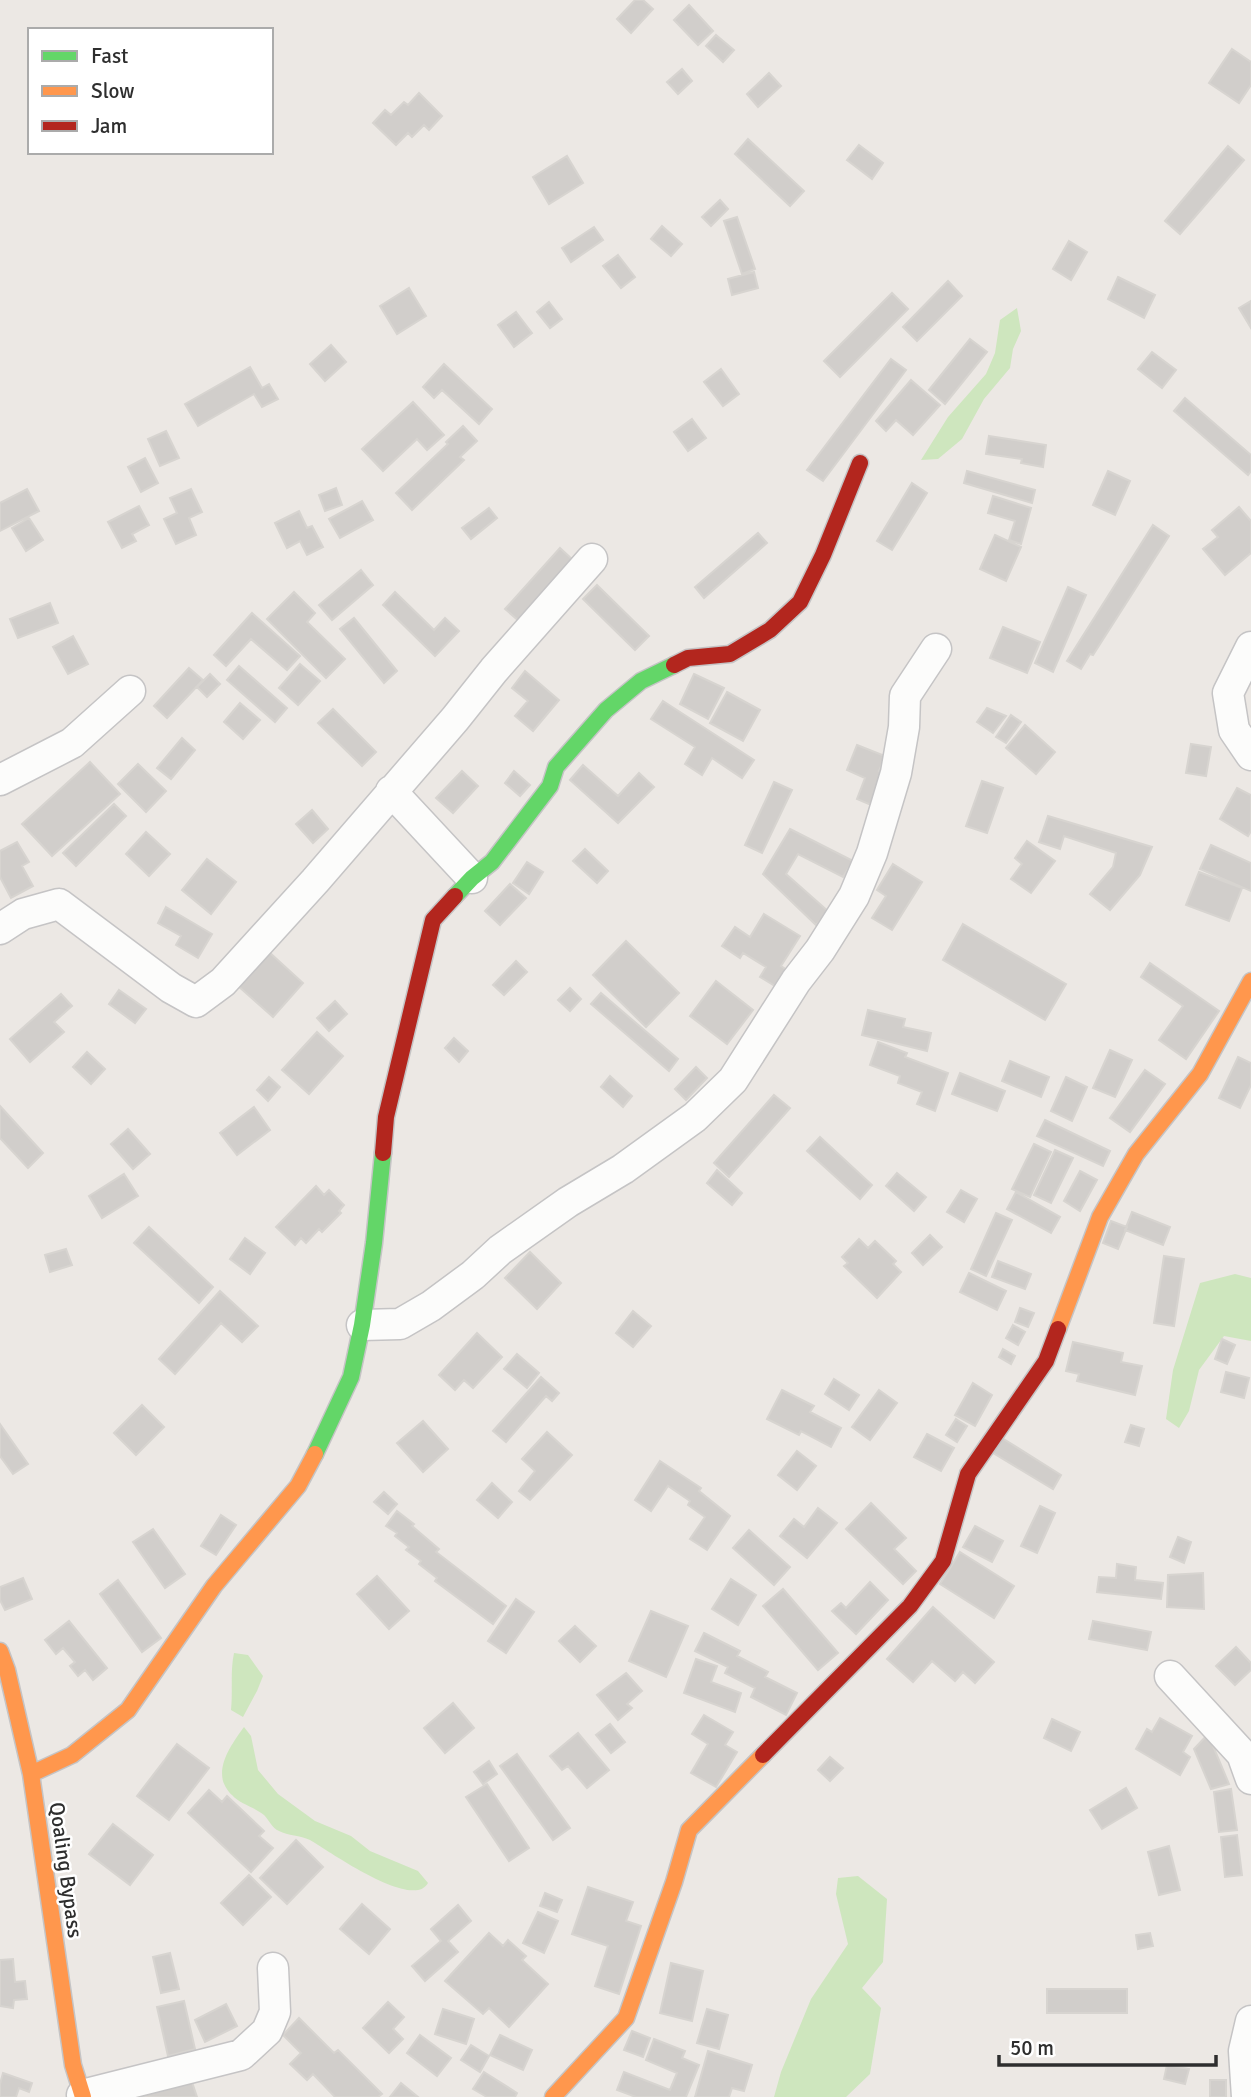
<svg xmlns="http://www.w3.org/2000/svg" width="1251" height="2097" font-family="Signika,sans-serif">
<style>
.green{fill:#cee6be}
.building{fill:#d1cecb;stroke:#d7d4d0;stroke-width:2}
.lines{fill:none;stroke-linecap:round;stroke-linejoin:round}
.street-casing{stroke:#c5c4c5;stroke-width:33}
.fast-casing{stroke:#c5c4c5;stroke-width:19}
.slow-casing{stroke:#c5c4c5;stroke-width:19}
.jam-casing{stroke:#c5c4c5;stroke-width:19}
.street{stroke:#fcfcfb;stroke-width:30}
.fast{stroke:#63d668;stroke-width:16}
.slow{stroke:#ff974d;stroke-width:16}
.jam{stroke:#b3261e;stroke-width:16}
.labels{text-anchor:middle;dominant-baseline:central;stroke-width:5;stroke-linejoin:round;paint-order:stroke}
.street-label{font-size:21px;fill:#2e2e2e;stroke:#fff}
</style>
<rect width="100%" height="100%" fill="#ece8e4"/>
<path class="green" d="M1017 308 1021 331 1013 349 1010 368 984 399 962 439 938 459 921 460 948 417 986 374 995 353 1000 320Z
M1235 1274 1251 1278V1341L1224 1336 1199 1370 1189 1411 1179 1428 1166 1419 1173 1370 1200 1283Z
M234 1653 248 1655 263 1676 257 1691 243 1717 231 1710C233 1690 230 1672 234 1653Z
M244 1727 251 1736 258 1770 278 1794 315 1821 351 1836 370 1851 418 1871 428 1883C413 1911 329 1851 310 1840 300 1835 288 1836 279 1831 272 1828 269 1820 264 1815 254 1807 240 1804 232 1795 229 1793 224 1785 223 1781 218 1762 234 1741 244 1727Z
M858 1876 887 1899 883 1962 862 1988 881 2008 870 2074 846 2097H774L781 2072 811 1999 848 1944 836 1894 838 1878Z"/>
<path class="building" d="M635 0H643L653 9 631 33 617 19Z
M689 5 713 31 698 45 674 20Z
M716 35 734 50 723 62 706 46Z
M1232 49 1251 62V85L1239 103 1209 83Z
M682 69 692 81 678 94 667 82Z
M769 73 781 86 758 107 747 94Z
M419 93 442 116 429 130 424 125 412 137 408 133 396 145 373 123 385 110 391 115 404 102 408 105Z
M748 139 804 191 790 206 735 154Z
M859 145 883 163 872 179 847 160Z
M1228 146 1244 160 1180 234 1165 221Z
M567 156 583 183 549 204 533 177Z
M720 200 728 209 711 226 702 217Z
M737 217 755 269 742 274 724 221Z
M662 226 682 244 671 256 651 239Z
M594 227 603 240 571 262 562 248Z
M1069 241 1087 252 1071 280 1053 269Z
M618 255 635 277 621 288 603 266Z
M754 272 758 288 732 295 728 279Z
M1118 277 1155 295 1144 318 1108 299Z
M948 281 962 296 917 341 903 327Z
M409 288 426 316 397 334 380 306Z
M892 293 908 309 840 377 824 361Z
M1251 301V328L1239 308Z
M549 302 562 319 550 328 537 312Z
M516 312 532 333 514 347 498 325Z
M970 339 987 352 945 404 929 390Z
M331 345 346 362 325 381 310 364Z
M1152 352 1176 370 1162 388 1138 369Z
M891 359 906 370 823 481 807 470Z
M444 364 492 409 479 424 442 390 434 398 423 387Z
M250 367 262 388 269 384 278 399 262 407 254 394 198 426 185 404Z
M721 369 739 394 723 406 704 382Z
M911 380 940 405 913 435 896 420 886 431 876 421Z
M1185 398 1251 455V471L1248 475 1174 411Z
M413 402 444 435 427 450 417 439 383 471 362 449Z
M692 419 706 438 688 451 674 432Z
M463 426 477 441 460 457 464 460 412 510 396 493 448 444 446 442Z
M166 431 179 458 160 466 148 439Z
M989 436 1046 445 1043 467 1021 463 1022 459 986 454Z
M145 458 158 483 141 492 128 467Z
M967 471 1035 490 1032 503 964 483Z
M1108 471 1130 481 1115 515 1093 505Z
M912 483 927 493 892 550 877 541Z
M336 488 342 505 325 511 319 495Z
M27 489 39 511 0 531V503Z
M191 489 202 512 189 518 196 535 176 544 164 519 177 513 170 498Z
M993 496 1031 508 1021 544 1009 540 1015 521 988 513Z
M362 501 373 520 340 538 329 519Z
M139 506 149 525 132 534 136 541 122 548 108 522Z
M1239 507 1251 521V553L1225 575 1203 549 1218 537 1212 530Z
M489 508 497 518 471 539 462 528Z
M299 511 307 528 312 526 323 547 307 555 300 541 287 548 275 523Z
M29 518 43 540 26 551 12 528Z
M1153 525 1169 536 1093 655 1090 654 1081 669 1067 661Z
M758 533 767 543 704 598 695 587Z
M995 535 1021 547 1006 581 980 569Z
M560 548 573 560 519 621 505 609Z
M361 570 373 585 332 620 319 605Z
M597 585 649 636 635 650 583 599Z
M1068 587 1086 595 1053 672 1035 663Z
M294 592 315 613 307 622 345 659 326 678 267 619Z
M395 592 434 630 445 618 459 631 435 656 383 605Z
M50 603 58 623 18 638 10 619Z
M252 613 300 656 287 670 251 639 226 666 214 655Z
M354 618 397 671 384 683 340 629Z
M1003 627 1040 642 1027 673 990 658Z
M73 636 88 664 68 674 53 647Z
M300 664 320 681 298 705 279 688Z
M239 666 287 708 275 722 227 680Z
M189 668 203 680 167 718 154 706Z
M525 671 559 700 533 731 515 716 528 701 512 688Z
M210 674 220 684 207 697 197 687Z
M694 674 724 688 708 719 680 704Z
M727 692 760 710 743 741 710 723Z
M663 701 754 760 742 778 712 758 702 775 685 764 695 747 651 719Z
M240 703 260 720 243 739 224 722Z
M987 708 1006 716 993 733 977 722Z
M333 709 376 752 362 766 318 723Z
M1011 715 1021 722 1006 743 996 737Z
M1025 725 1055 752 1036 774 1006 748Z
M182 738 195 750 171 779 157 768Z
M1191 744 1211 747 1206 776 1186 773Z
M857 745 885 756 879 771 884 773 871 805 857 799 865 778 847 770Z
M90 762 120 794 52 856 22 824Z
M138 764 166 791 146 812 118 784Z
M583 765 618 796 639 773 654 787 618 823 570 780Z
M462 771 478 786 453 813 436 798Z
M514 771 530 785 520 796 505 783Z
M982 781 1003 788 987 833 966 826Z
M774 782 792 790 762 853 745 845Z
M1237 788 1251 795V831L1248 836 1220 819Z
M114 804 126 816 76 866 63 853Z
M312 810 328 829 313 843 296 824Z
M1048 816 1152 847 1140 875 1110 910 1090 894 1113 867 1116 853 1064 836 1060 849 1039 842Z
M790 829 853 861 843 877 798 854 786 874 829 912 816 925 763 874Z
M146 832 170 854 149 876 126 854Z
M1027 841 1055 861 1031 893 1011 879 1022 864 1015 858Z
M17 842 29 862 22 866 33 886 11 898 0 877V851Z
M1211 845 1251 863V891L1200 869Z
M585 849 608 871 597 883 573 861Z
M207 859 236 882 211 914 182 890Z
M527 862 543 872 529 894 513 883Z
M893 864 922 882 892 930 872 918 886 896 877 890Z
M1199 872 1242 888 1229 921 1186 905Z
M510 884 526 898 500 925 485 911Z
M166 907 212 934 198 958 176 945 181 936 158 923Z
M764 914 800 936 781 966 790 972 780 989 760 977 766 967 743 953 740 958 722 946 735 927 750 937Z
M963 924 1066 984 1045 1020 943 960Z
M626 941 679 993 646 1027 593 975Z
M269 952 303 983 273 1017 238 986Z
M516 961 527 972 504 995 493 985Z
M1150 963 1219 1011 1186 1059 1159 1040 1183 1006 1141 977Z
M716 981 753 1010 727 1044 690 1016Z
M570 988 581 999 570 1011 558 1000Z
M119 990 146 1009 135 1023 109 1004Z
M601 993 678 1059 669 1071 591 1004Z
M61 994 72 1006 54 1022 64 1032 30 1062 10 1039Z
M335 1001 347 1014 329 1031 317 1018Z
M868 1010 905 1019 903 1027 931 1033 927 1051 862 1035Z
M317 1032 343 1056 309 1094 282 1070Z
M454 1038 468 1051 459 1062 445 1048Z
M878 1042 907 1053 905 1057 948 1073 935 1111 917 1104 922 1092 898 1083 900 1076 870 1065Z
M1110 1050 1132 1060 1115 1097 1093 1088Z
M87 1052 105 1069 91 1084 73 1067Z
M1238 1057 1251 1063V1085L1240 1108 1219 1098Z
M1010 1061 1049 1077 1041 1097 1002 1081Z
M696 1067 707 1078 686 1100 675 1089Z
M1145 1070 1165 1084 1130 1132 1110 1118Z
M960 1073 1005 1091 997 1111 952 1094Z
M610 1076 632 1096 623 1107 601 1087Z
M269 1077 280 1087 268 1101 257 1090Z
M1066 1077 1087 1087 1072 1121 1051 1111Z
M774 1095 790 1108 729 1177 714 1163Z
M0 1106 43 1153 28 1168 0 1138Z
M254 1107 270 1130 237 1155 220 1133Z
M1045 1120 1110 1151 1103 1166 1037 1136Z
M128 1129 150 1154 133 1169 111 1144Z
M820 1137 872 1185 860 1199 807 1151Z
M1034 1144 1051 1152 1030 1197 1012 1189Z
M1055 1150 1073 1158 1051 1203 1034 1195Z
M717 1170 742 1193 732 1205 707 1183Z
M1080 1171 1097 1180 1080 1211 1064 1201Z
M897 1173 926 1197 914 1211 886 1186Z
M124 1174 138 1196 102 1218 89 1196Z
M316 1186 324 1195 329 1190 344 1205 339 1211 341 1213 322 1232 319 1229 306 1243 301 1238 295 1245 276 1227Z
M961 1190 977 1199 964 1222 947 1212Z
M1016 1192 1060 1217 1051 1233 1007 1209Z
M1132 1212 1170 1227 1163 1245 1125 1230Z
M996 1213 1012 1220 986 1276 971 1269Z
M1111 1221 1127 1227 1118 1249 1103 1243Z
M149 1227 213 1287 199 1303 134 1243Z
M930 1235 942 1247 923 1265 912 1253Z
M245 1238 265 1253 250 1274 230 1259Z
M859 1239 868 1248 875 1241 896 1261 893 1264 901 1272 877 1298 844 1266 848 1263 842 1257Z
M66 1249 72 1265 50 1272 45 1255Z
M530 1252 561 1283 537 1309 505 1278Z
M1164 1256 1184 1259 1174 1326 1154 1323Z
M998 1261 1031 1274 1025 1289 992 1277Z
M969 1273 1006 1291 997 1310 960 1292Z
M220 1291 258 1326 242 1342 221 1323 175 1374 159 1359Z
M1020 1308 1034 1313 1028 1327 1015 1322Z
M633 1311 651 1326 633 1347 616 1333Z
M1013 1325 1025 1332 1018 1345 1006 1338Z
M477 1333 502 1357 473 1388 464 1380 455 1390 439 1375Z
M1222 1339 1235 1345 1227 1364 1215 1359Z
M1073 1342 1123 1353 1121 1362 1142 1366 1135 1395 1077 1381 1079 1374 1066 1371Z
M1003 1349 1015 1356 1011 1364 999 1357Z
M517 1354 539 1373 527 1388 504 1369Z
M1226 1372 1249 1378 1244 1398 1221 1392Z
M541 1377 559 1393 552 1401 546 1396 506 1442 493 1431Z
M834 1379 859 1395 849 1410 825 1394Z
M973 1383 992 1395 975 1426 955 1415Z
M782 1390 814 1406 810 1412 841 1428 831 1447 801 1431 799 1435 767 1419Z
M879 1390 897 1403 870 1440 852 1427Z
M142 1405 164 1427 136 1455 114 1433Z
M956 1419 967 1426 957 1442 946 1435Z
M423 1421 448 1449 423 1472 397 1443Z
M0 1424 28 1464 13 1474 0 1456Z
M1131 1425 1144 1429 1139 1446 1125 1442Z
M547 1432 572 1455 530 1500 519 1491 535 1471 522 1459Z
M927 1434 954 1448 941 1471 914 1457Z
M1002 1438 1061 1475 1053 1489 993 1453Z
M797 1451 816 1466 797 1490 778 1475Z
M660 1461 701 1488 699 1491 730 1516 707 1550 690 1539 705 1517 688 1505 690 1501 668 1486 651 1511 635 1500Z
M492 1483 512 1502 498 1518 477 1500Z
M384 1492 397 1504 388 1514 374 1502Z
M871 1503 906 1538 894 1549 916 1571 903 1584 846 1529Z
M1040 1506 1055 1513 1037 1553 1021 1546Z
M818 1508 837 1523 807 1558 780 1536 794 1519 804 1527Z
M397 1511 414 1524 412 1526 439 1549 436 1552 506 1606 493 1624 435 1581 437 1578 419 1564 421 1561 406 1550 409 1547 395 1536 397 1533 386 1526Z
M221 1515 236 1525 216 1555 201 1546Z
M975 1526 1003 1541 992 1562 963 1547Z
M153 1529 185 1574 165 1588 133 1542Z
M749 1530 790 1567 774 1585 733 1548Z
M1178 1537 1191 1542 1184 1563 1170 1557Z
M960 1552 1014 1586 994 1618 940 1584Z
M1117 1564 1136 1567 1135 1580 1163 1583 1161 1599 1097 1592 1099 1577 1116 1578Z
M1203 1573 1204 1609 1167 1607 1168 1575Z
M377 1576 409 1611 389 1629 357 1594Z
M23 1578 32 1599 5 1610 0 1600V1587Z
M731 1579 756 1595 738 1625 712 1609Z
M118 1580 161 1638 142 1652 100 1594Z
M870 1582 888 1600 856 1634 832 1611 841 1603 846 1608Z
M783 1589 838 1653 818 1670 763 1606Z
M516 1599 534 1612 506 1653 488 1641Z
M933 1607 994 1662 975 1683 963 1672 955 1681 932 1661 913 1682 887 1659Z
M651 1611 688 1626 666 1677 629 1661Z
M69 1621 107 1668 93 1680 85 1670 78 1676 70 1666 75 1662 63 1648 56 1654 45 1640Z
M1093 1621 1151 1632 1147 1650 1089 1639Z
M575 1626 596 1646 580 1662 559 1641Z
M704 1633 740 1651 737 1656 768 1672 765 1677 797 1693 786 1715 751 1697 755 1688 725 1673 728 1667 695 1651Z
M1236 1647 1251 1663V1670L1235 1685 1216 1666Z
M696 1659 717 1666 711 1682 741 1693 735 1712 684 1693Z
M626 1673 642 1691 627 1704 632 1708 618 1720 597 1695Z
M453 1703 474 1728 445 1753 424 1728Z
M704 1715 733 1732 725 1745 737 1752 716 1787 691 1773 708 1744 692 1734Z
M1160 1718 1192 1736 1183 1752 1190 1757 1180 1775 1136 1749 1147 1729 1152 1732Z
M1052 1719 1080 1732 1071 1751 1044 1738Z
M610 1724 625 1742 611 1753 596 1735Z
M578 1733 609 1770 587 1788 568 1766 562 1770 550 1756Z
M1208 1734 1229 1784 1211 1789 1194 1749Z
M177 1744 209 1768 169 1820 137 1796Z
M517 1754 570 1828 553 1840 500 1766Z
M830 1757 843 1768 830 1781 818 1770Z
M489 1761 497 1774 483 1784 474 1772Z
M487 1784 529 1848 509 1861 466 1797Z
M1126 1788 1137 1808 1102 1829 1090 1810Z
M1231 1789 1237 1830 1219 1832 1214 1792Z
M209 1790 222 1802 227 1796 264 1831 259 1836 273 1848 251 1872 188 1813Z
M113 1824 153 1855 130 1885 89 1854Z
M1237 1835 1242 1875 1225 1877 1221 1837Z
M296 1840 323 1867 287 1904 260 1878Z
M1169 1846 1180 1890 1159 1895 1148 1852Z
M249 1875 271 1897 243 1925 221 1903Z
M588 1887 633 1902 626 1921 641 1926 619 1994 595 1986 608 1946 572 1934Z
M545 1893 562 1900 557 1912 540 1906Z
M362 1904 390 1929 369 1954 340 1929Z
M458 1905 471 1921 448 1941 458 1952 425 1981 412 1966 441 1941 431 1929Z
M538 1912 558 1921 544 1953 523 1943Z
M489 1933 503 1946 508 1940 526 1956 522 1960 548 1984 509 2027 489 2008 483 2014 445 1981Z
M1150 1933 1153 1946 1138 1949 1136 1935Z
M170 1953 179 1989 161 1993 153 1957Z
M13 1959 15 1982 25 1981 27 1999 14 2000 13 2008 0 2006V1960Z
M671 1963 703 1971 692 2021 660 2013Z
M1047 1989H1127V2013H1047Z
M184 2001 195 2049 168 2056 157 2007Z
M388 2002 404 2017 393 2029 403 2039 389 2053 363 2028Z
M226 2004 237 2026 205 2042 195 2020Z
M443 2009 474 2019 466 2044 435 2034Z
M707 2009 728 2015 719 2049 697 2043Z
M299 2018 334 2053 338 2050 382 2094 378 2097H335L313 2074 307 2080 290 2064 301 2053 283 2035Z
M632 2031 650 2038 643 2057 624 2050Z
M420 2035 451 2058 437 2076 407 2053Z
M500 2035 532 2050 523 2070 490 2055Z
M654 2039 685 2051 682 2058 699 2065 686 2097H636L617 2090 624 2072 670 2090 677 2073 646 2060Z
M471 2045 489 2056 480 2072 461 2060Z
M708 2051 752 2065 744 2091 732 2088 729 2097H695Z
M1167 2065 1189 2069 1185 2084 1164 2079Z
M484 2072 517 2093 515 2097H487L473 2089Z
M3 2073 32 2083 29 2092 19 2088 16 2097H0V2084Z
M191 2079 197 2097H134Z
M1210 2080H1226V2097H1210Z
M401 2083 418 2097H390Z"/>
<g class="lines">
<g class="street-casing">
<path id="street" d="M1251 647 1228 693 1234 730 1251 755
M0 780 72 743 130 691
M391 791 472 878
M0 929 23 914 59 904 171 988 196 1002 223 982 315 881 455 719 494 670 592 559
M362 1325 400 1324 431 1306 473 1275 500 1250 568 1202 623 1169 695 1117 733 1080 796 981 820 950 854 896 872 853 896 773 904 727 905 696 936 649
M1170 1676 1242 1754 1251 1779
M82 2095 241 2055 267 2031 275 2012 273 1968
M1247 2097 1244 2051 1251 2021"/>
</g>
<g class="fast-casing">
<path id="fast" d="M455 896 472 878 492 862 550 786 556 767 606 710 641 681 674 665
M315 1454 351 1377 362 1325 374 1243 383 1153"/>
</g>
<g class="slow-casing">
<path id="slow" d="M1058 1329 1100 1217 1136 1154 1200 1074 1251 981
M0 1651 7 1670 31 1774 73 2065 83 2097
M31 1774 72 1755 128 1710 214 1586 298 1486 315 1454
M553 2097 626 2018 674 1882 689 1830 763 1755"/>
</g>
<g class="jam-casing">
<path id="jam" d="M674 665 688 658 730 654 770 630 800 602 823 555 860 463
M383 1153 386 1117 433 920 455 896
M763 1755 910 1606 943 1561 968 1474 1046 1361 1058 1329"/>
</g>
<use href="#street" class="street"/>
<use href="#fast" class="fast"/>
<use href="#slow" class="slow"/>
<use href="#jam" class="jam"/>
</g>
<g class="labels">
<g class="street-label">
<text transform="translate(66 1870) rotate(82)">Qoaling Bypass</text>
</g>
</g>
<rect x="28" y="28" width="245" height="126" fill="#ffffff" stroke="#ababab" stroke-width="2"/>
<rect x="42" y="51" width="35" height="10" fill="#63d668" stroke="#ababab" stroke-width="2"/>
<text x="91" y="63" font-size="21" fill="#2e2e2e">Fast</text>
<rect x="42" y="86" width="35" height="10" fill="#ff974d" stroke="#ababab" stroke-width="2"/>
<text x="91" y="98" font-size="21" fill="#2e2e2e">Slow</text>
<rect x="42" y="121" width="35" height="10" fill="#b3261e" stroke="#ababab" stroke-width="2"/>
<text x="91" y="133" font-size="21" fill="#2e2e2e">Jam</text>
<path d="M999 2055v10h217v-10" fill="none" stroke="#2e2e2e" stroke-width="3.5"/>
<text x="1010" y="2055" font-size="21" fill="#2e2e2e" stroke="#ffffff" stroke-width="5" paint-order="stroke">50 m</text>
</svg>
